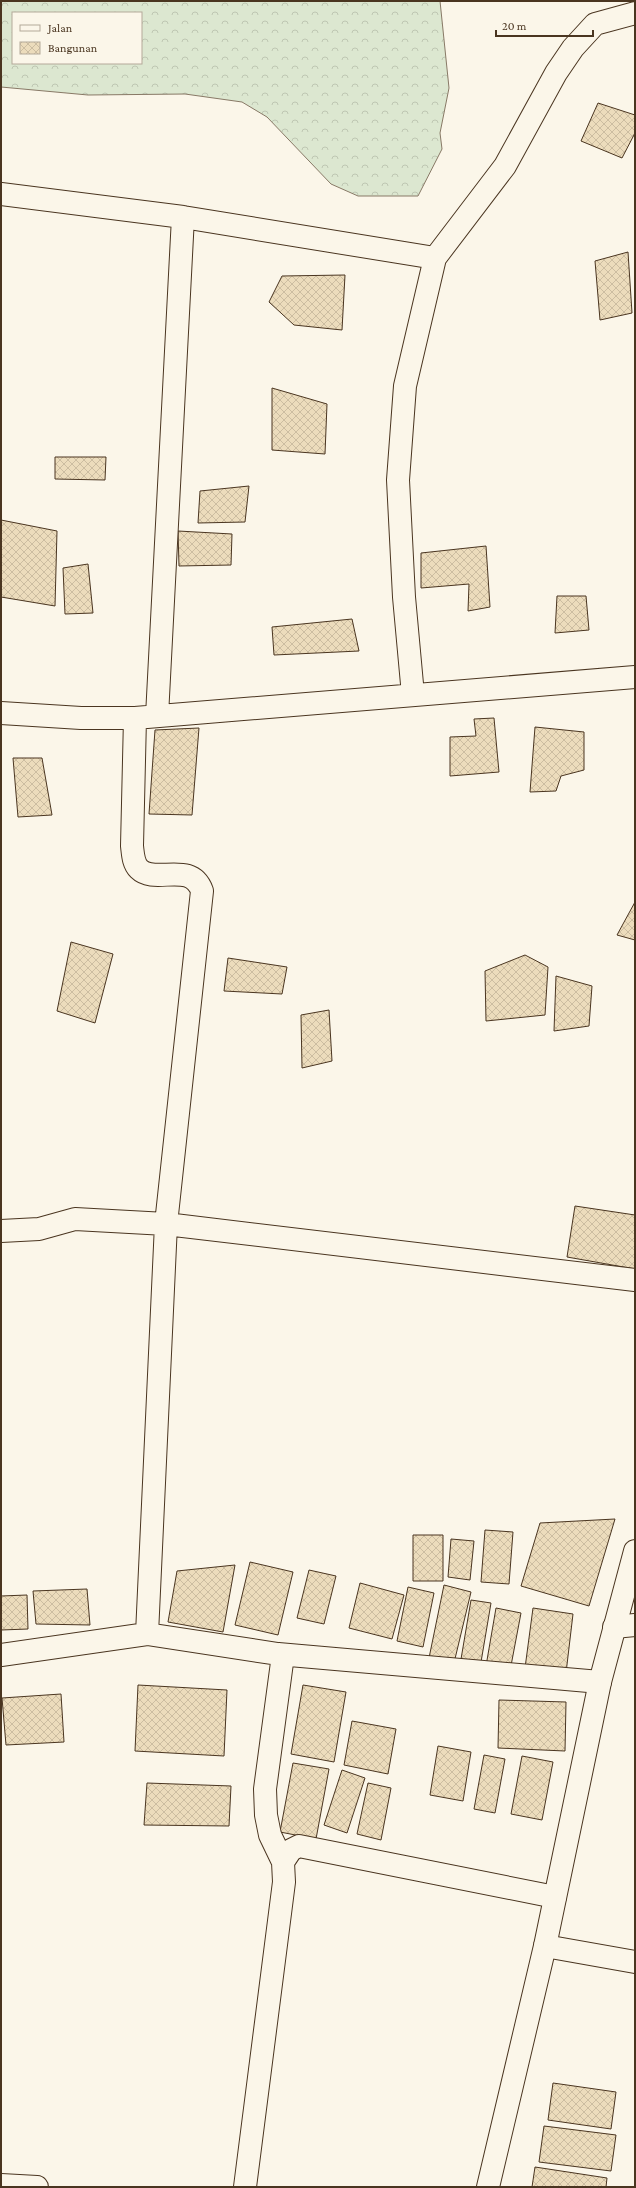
<svg xmlns="http://www.w3.org/2000/svg" width="636" height="2188" font-family="'Crimson Pro',serif">
<style>
.forest{fill:url(#forest-crowns);stroke:#887966;fill-rule:evenodd}
.building{fill:url(#building-cross-hatch);stroke:#4a3520}
.lines{fill:none;stroke-linecap:round;stroke-linejoin:round}
.street-casing{stroke:#4a3520;stroke-width:24}
.secondary-casing{stroke:#4a3520;stroke-width:24}
.street{stroke:#fbf6e9;stroke-width:22}
.secondary{stroke:#fbf6e9;stroke-width:22}
</style>
<defs>
<pattern id="forest-crowns" width="20" height="18" patternUnits="userSpaceOnUse"><rect width="20" height="18" fill="#dce7d0"/><path d="M2 6a3 3 0 1 1 6 0M12 15a3 3 0 1 1 6 0" fill="none" stroke="#bec7b2"/></pattern>
<pattern id="building-cross-hatch" width="8" height="8" patternUnits="userSpaceOnUse"><rect width="8" height="8" fill="#ecdcbc"/><path d="M0 0l8 8M0 8l8-8" fill="none" stroke="#ccbda1"/></pattern>
</defs>
<rect width="100%" height="100%" fill="#fbf6e9"/>
<path class="forest" d="M1 1H440L449 88 440 133 442 149 418 196H358L331 184 267 117 242 102 185 94 88 95 1 87ZM13 13H141V63H13Z"/>
<path class="building" d="M598 103 635 115V133L622 158 581 141Z
M628 252 632 313 600 320 595 261Z
M345 275 342 330 294 325 269 302 282 276Z
M272 388 327 404 325 454 272 450Z
M55 457H106L105 480 55 479Z
M249 486 245 522 198 523 200 491Z
M1 520 57 531 55 606 1 597Z
M178 531 232 534 231 565 179 566Z
M486 546 490 607 468 611 469 584 421 588V553Z
M88 564 93 613 65 614 63 568Z
M557 596H586L589 630 555 633Z
M352 619 359 651 274 655 272 627Z
M494 718 499 772 450 776V737L476 736 474 719Z
M535 727 584 732V770L561 776 556 791 530 792Z
M199 728 192 815 149 814 155 730Z
M13 758H42L52 815 18 817Z
M635 902V940L617 935Z
M71 942 113 954 95 1023 57 1011Z
M525 955 548 967 545 1015 486 1021 485 971Z
M228 958 287 967 282 994 224 991Z
M556 976 592 986 589 1026 554 1031Z
M329 1010 332 1061 302 1068 301 1015Z
M575 1206 635 1215V1269L567 1257Z
M615 1519 589 1606 521 1586 540 1523Z
M485 1530 513 1532 509 1584 481 1582Z
M413 1535H443V1581H413Z
M451 1539 474 1541 470 1580 448 1577Z
M250 1562 293 1572 278 1635 235 1625Z
M235 1565 223 1632 168 1622 177 1571Z
M309 1570 336 1576 324 1624 297 1618Z
M360 1583 404 1595 392 1639 349 1628Z
M444 1585 471 1592 454 1663 429 1658Z
M408 1587 434 1593 423 1647 397 1641Z
M87 1589 90 1625 36 1624 33 1591Z
M27 1595 28 1629 1 1630V1596Z
M471 1600 491 1603 480 1668 460 1665Z
M496 1608 521 1613 510 1671 486 1666Z
M533 1608 573 1614 566 1673 525 1668Z
M138 1685 227 1690 224 1756 135 1751Z
M303 1685 346 1692 334 1762 291 1754Z
M61 1694 64 1742 6 1745 2 1698Z
M499 1700 566 1702 565 1751 498 1748Z
M352 1721 396 1729 388 1774 344 1765Z
M438 1746 471 1752 463 1801 430 1795Z
M484 1755 505 1759 495 1813 474 1809Z
M522 1756 553 1762 542 1820 511 1814Z
M293 1763 329 1769 316 1839 280 1832Z
M342 1770 365 1778 347 1833 324 1825Z
M147 1783 231 1786 229 1826 144 1825Z
M368 1783 391 1788 381 1840 357 1834Z
M553 2083 616 2092 611 2129 548 2120Z
M544 2126 616 2135 611 2171 539 2162Z
M535 2167 607 2178 606 2187H532Z"/>
<g class="lines">
<g class="street-casing">
<path id="street" d="M1 194 183 217 435 258 505 166 556 73 573 48 595 24 635 13
M413 695 404 597 398 480 405 386 435 258
M1 713 81 718H135L635 677
M157 716 183 217
M135 718 132 846C133 854 133 863 139 869 155 885 191 860 202 891L166 1224 147 1634
M1 1231 39 1229 75 1219 166 1224 635 1280
M614 1627 635 1625
M1 1655 147 1634 278 1654 600 1682
M283 1862 291 1850 299 1846 555 1897
M545 1946 635 1962
M1 2185 37 2187
M245 2187 284 1882 283 1862 270 1835 266 1815 265 1789 283 1655"/>
</g>
<g class="secondary-casing">
<path id="secondary" d="M488 2187 545 1946 600 1682 635 1551"/>
</g>
<use href="#street" class="street"/>
<use href="#secondary" class="secondary"/>
</g>
<rect width="636" height="2188" fill="none" stroke="#4a3520" stroke-width="4"/>
<rect x="12" y="12" width="130" height="52" fill="#fbf6e9" stroke="#b4a999"/>
<rect x="20" y="25" width="20" height="6" fill="#fbf6e9" stroke="#b4a999"/>
<text x="48" y="32" font-size="12" fill="#4a3520">Jalan</text>
<rect x="20" y="42" width="20" height="12" fill="url(#building-cross-hatch)" stroke="#b4a999"/>
<text x="48" y="52" font-size="12" fill="#4a3520">Bangunan</text>
<path d="M496 30v6h97v-6" fill="none" stroke="#4a3520" stroke-width="2"/>
<text x="502" y="30" font-size="12" fill="#4a3520" stroke="#fbf6e9" stroke-width="3" paint-order="stroke">20 m</text>
</svg>
